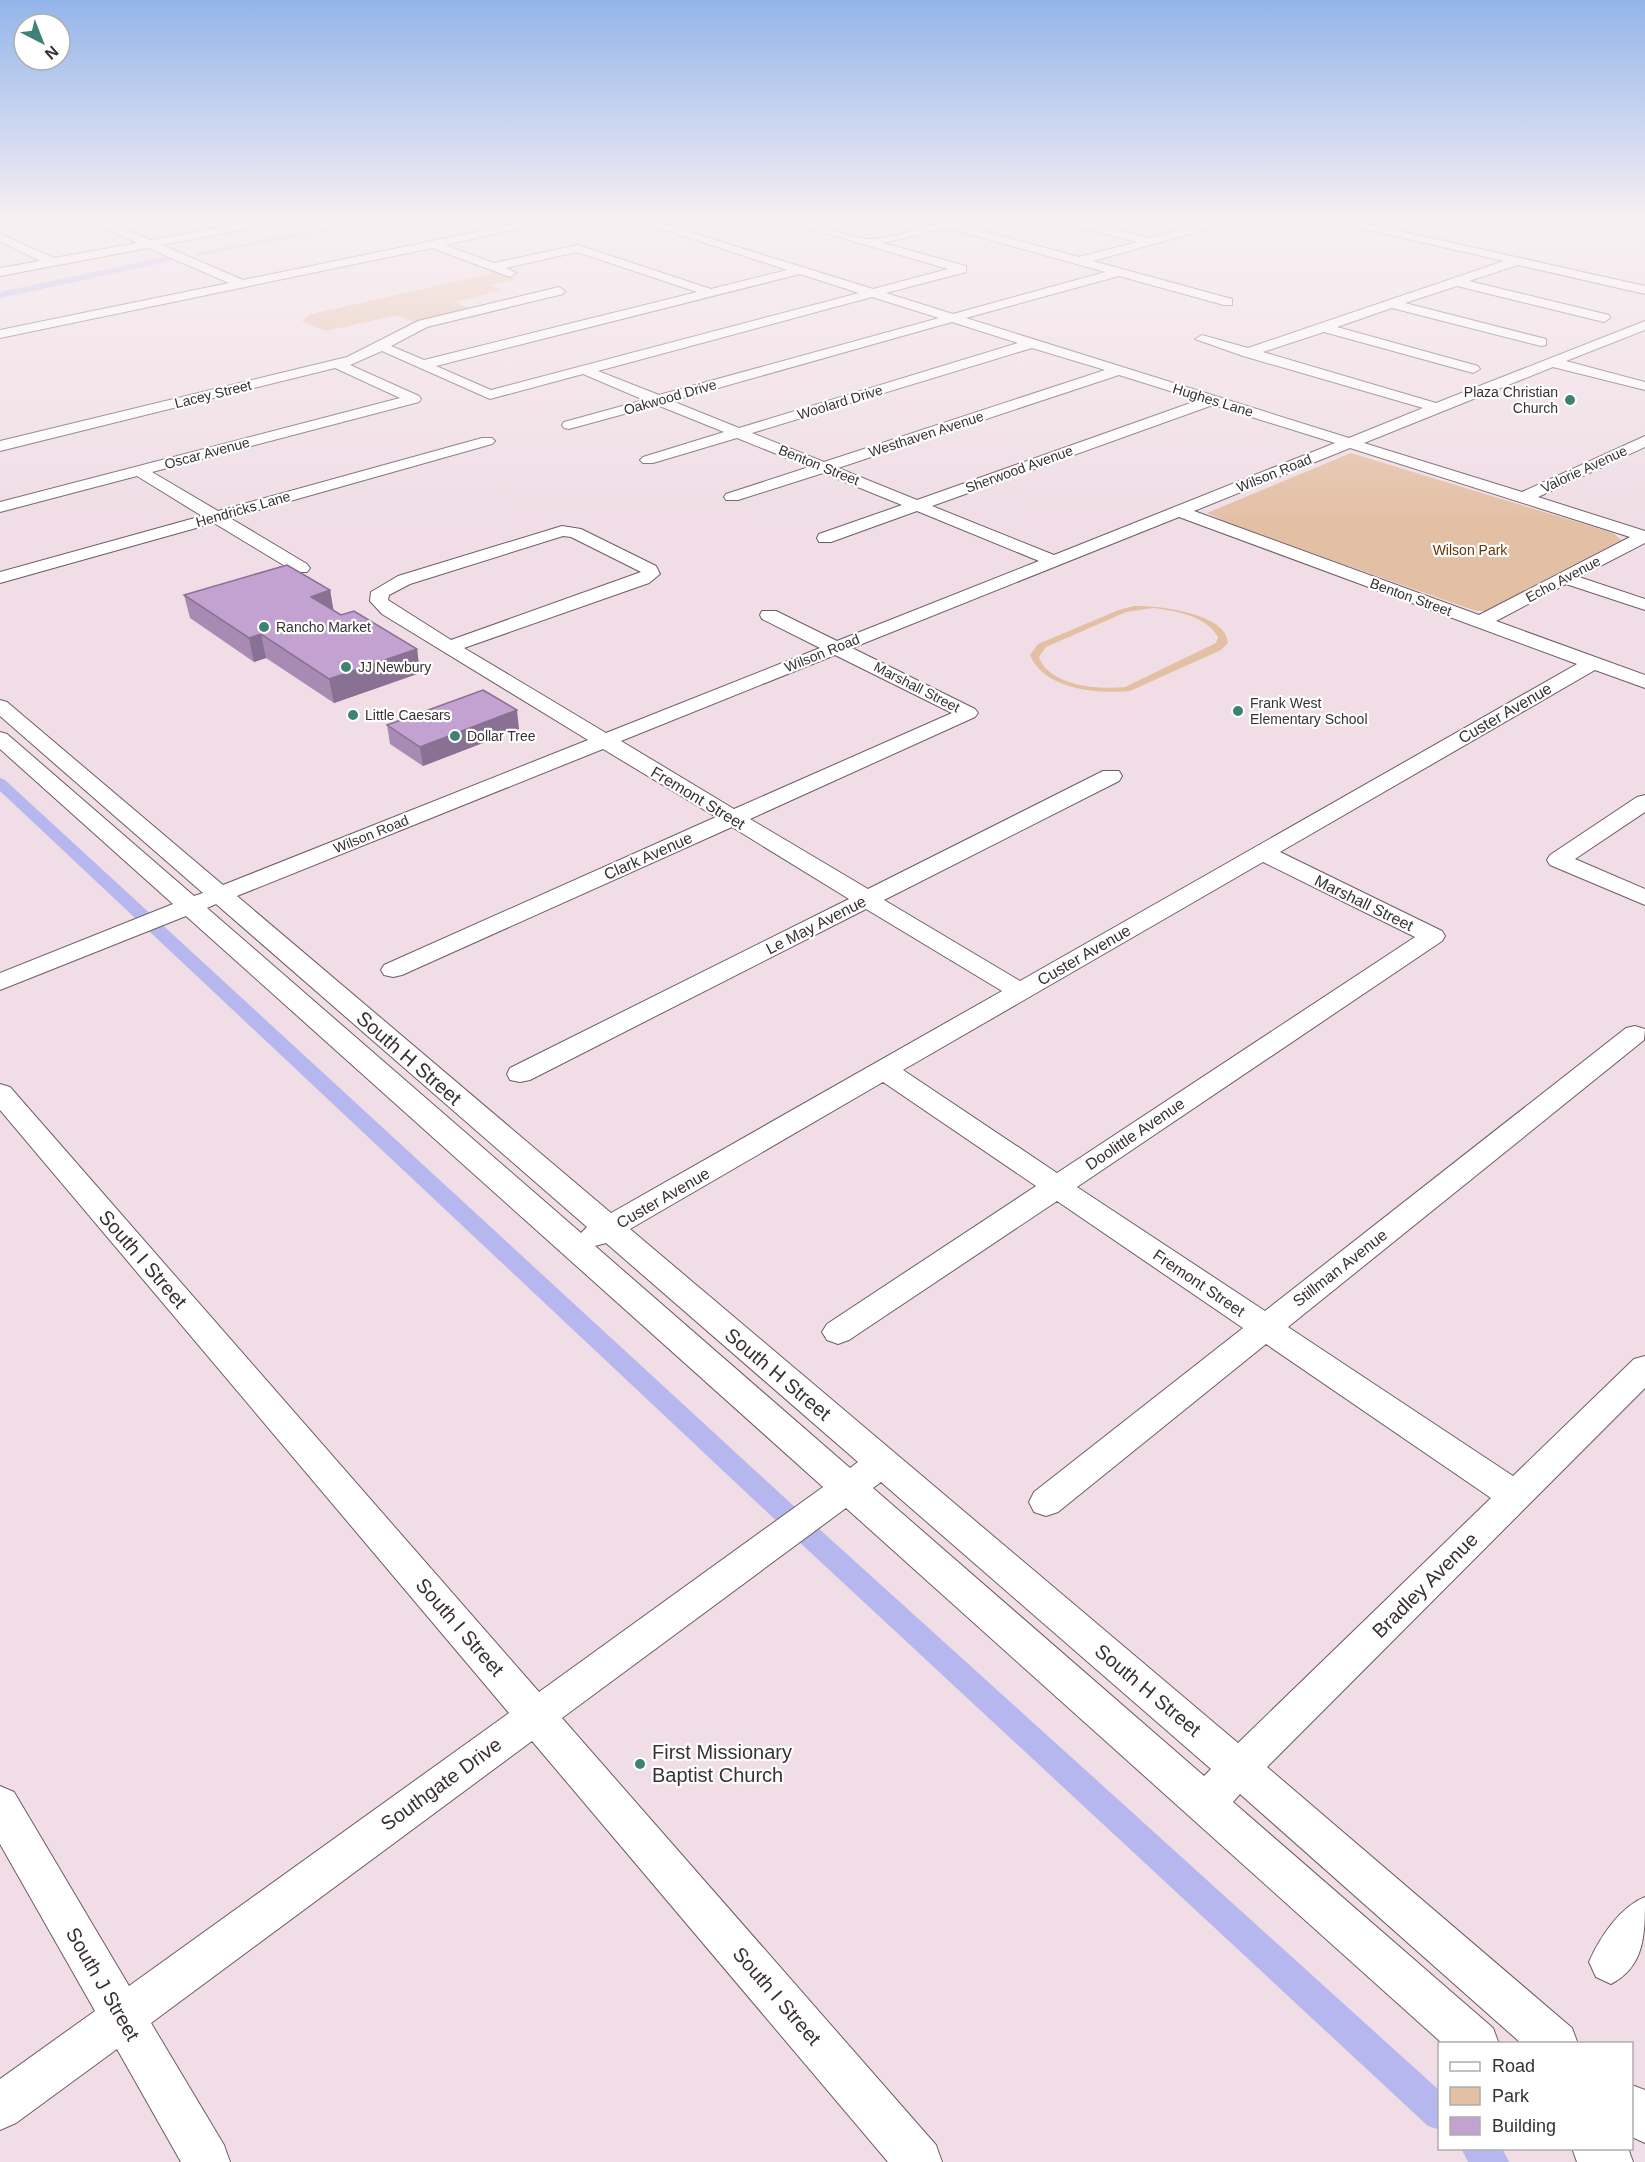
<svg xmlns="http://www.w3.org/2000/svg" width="1645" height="2162" font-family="Arial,sans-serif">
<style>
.green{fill:#e3bfa4;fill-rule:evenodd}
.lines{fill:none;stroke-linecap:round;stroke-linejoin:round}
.canal{fill:#b5b7ee;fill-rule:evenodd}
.minor-casing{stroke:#6d5d64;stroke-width:2}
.minor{fill:#fff;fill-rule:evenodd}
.wall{fill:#a88ab3}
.shaded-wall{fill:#887192}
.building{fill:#c3a1d0;stroke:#887192;stroke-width:1.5}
.poi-dot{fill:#3e8276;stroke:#fff;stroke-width:2}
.labels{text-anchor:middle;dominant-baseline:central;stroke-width:4.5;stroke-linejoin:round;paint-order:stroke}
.far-poi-label{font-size:14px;fill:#383134;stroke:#fff;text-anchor:start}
.far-street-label{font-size:14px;fill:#383134;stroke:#fff}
.far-park-label{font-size:14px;fill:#643608;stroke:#fff}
.street-label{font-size:16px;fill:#383134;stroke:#fff}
.near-street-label{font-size:20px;fill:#383134;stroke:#fff}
.near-poi-label{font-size:20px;fill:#383134;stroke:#fff;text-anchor:start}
</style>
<rect width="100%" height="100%" fill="#f0dde5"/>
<path class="green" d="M498 272 516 279 490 285 502 290 455 302 469 308 414 322 397 315 326 331 302 321 311 314Z
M1351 453 1613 533 1621 540 1485 611H1476L1230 524 1207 513Z
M1134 606C1156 605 1227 613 1228 643L1221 650 1130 691C1098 694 1044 690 1030 655L1038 644 1119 610ZM1153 608C1176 611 1205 615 1218 637L1216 643 1125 687C1099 690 1049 686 1039 657L1046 647 1126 612Z"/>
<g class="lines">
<path class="canal" d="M365 221H380L198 256 194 253Z
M169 256 172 261 0 298V292Z
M0 778 5 780 785 1498 1440 2091V2130L1428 2126 767 1512 0 791Z
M1461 2148H1502L1509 2162H1468Z"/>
<g class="minor-casing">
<path id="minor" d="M91 221H104L151 240 256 221H276L271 224 162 245 243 280 530 221H550L445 245 494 263 578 245 711 289 787 270 638 221H654L873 289 948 269 791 223 790 221C817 221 851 240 871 239 904 237 934 221 967 221L961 225 1079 257 1137 242 1064 223 1063 221H1080L1150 238 1214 221H1230L1229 223 1093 261 1232 299V305H1224L1119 276 966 318 1349 438 1423 408 1243 356 1195 339 1202 335 1248 348 1504 261 1342 224 1337 221H1355L1645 286V294L1518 265 1469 281 1609 315 1610 318 1604 322 1457 286 1405 303 1546 339V345L1541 346 1392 308 1337 327 1478 366 1480 369 1473 373 1324 332 1263 352 1436 403 1645 321V330L1566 361 1645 382V390L1553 367 1364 443 1522 492 1645 436V447L1538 497 1645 531V543L1579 577 1645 599V610L1566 584 1496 621 1645 675V688L1595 670 1280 852 1442 931 1445 936 1442 941 1077 1187 1265 1311 1626 1028 1635 1026 1645 1029 1644 1040 1288 1327 1513 1476 1634 1359 1645 1356V1388L1267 1767 1572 2028 1578 2044H1522L1240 1794 1233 1802 1493 2028 1499 2044H1443L846 1508 562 1718 936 2145 942 2162H888L532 1741 151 2023 224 2145 230 2162H181L117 2049 16 2123 0 2130V2079L95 2011 0 1844V1786L14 1792 129 1986 509 1713 0 1110V1084L10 1087 539 1692 823 1487 186 916 0 990V973L173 904 0 749V732L7 734 194 896 203 893 0 716V700L7 702 223 885 588 740 382 614 370 601 371 592 398 576 562 526 581 529 656 566 660 574 649 583 464 648 606 733 820 648 762 619 760 615 762 611H776L837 641 1039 561 917 511 831 542H819L817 538 819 534 902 505 823 473 738 500H726L724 497 726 494 809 467 737 438 653 463H643L640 460 643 457 724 432 657 405 569 429 564 428 562 425 564 422 644 400 583 374 490 399 382 351 350 365 419 396 421 399 419 402 152 472 218 511 482 438H492L495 441 492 444 230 518 307 564 310 568 307 572H295L214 523 0 583V572L202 516 137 476 0 512V502L400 398 335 368 0 451V441L347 357 418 321 559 287 565 291 563 294 427 327 391 346 424 360 697 292 577 252 506 268 516 273 510 277 432 248 0 338V330L229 283 148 248 0 276V268L40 261 0 241V234L54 258 137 243ZM947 228 1105 272 953 314 886 293 966 272V266L883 243ZM800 274 859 293 491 390 436 366ZM872 297 939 318 659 395 598 371ZM952 322 1018 343 739 428 672 401ZM1032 348 1105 370 824 462 752 433ZM1119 375 1199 400 917 500 838 468ZM1213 405 1335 443 1054 555 932 506ZM1350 448 1630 537 1479 615 1194 511ZM1179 517 1577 664 1020 981 884 900 1119 781 1122 776 1119 771H1103L868 889 750 819 975 717 978 713 975 709 852 648ZM563 536 571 537 641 572 451 640 388 600 389 595 410 584ZM835 655 952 713 734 809 621 741ZM603 749 716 817 384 965 381 970 384 975 393 977 402 975 732 827 849 899 510 1068 507 1074 510 1080 520 1082 530 1080 866 909 1002 991 611 1213 237 896ZM1263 862 1415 937 1057 1173 903 1070ZM216 904 587 1227 581 1233 207 908ZM883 1082 1036 1186 827 1324 822 1332 827 1340 838 1344 849 1340 1057 1201 1243 1328 1034 1492 1029 1502 1034 1512 1046 1516 1058 1512 1266 1344 1491 1498 1238 1743 630 1229ZM606 1243 858 1462 850 1468 595 1246ZM881 1482 1211 1769 1204 1776 873 1488Z
M1472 221H1494L1501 224 1495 227Z
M1645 795V812L1575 859 1645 889V905L1550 865 1547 860 1550 855 1637 797Z
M1645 1897C1645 1935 1645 1966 1611 1984L1596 1977 1589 1962C1600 1937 1620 1907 1645 1897Z
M1632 2085 1645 2090V2143L1632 2137Z
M1572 2148H1628L1633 2162H1577Z"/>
</g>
<use href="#minor" class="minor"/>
</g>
<path class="wall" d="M330 590 333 610 341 615 417 649 420 673 334 703 266 658 254 662 190 618 184 595Z
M387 725 519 729 423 766 390 744Z"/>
<path class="shaded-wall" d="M330 590 334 613 311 597Z
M261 634 266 658 254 662 249 638Z
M417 649 420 673 334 703 329 679Z
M517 710 519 729 423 766 420 747Z"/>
<path class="building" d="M287 565 330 590 311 597 341 615 354 611 417 649 329 679 261 634 249 638 184 595Z
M483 690 517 710 420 747 387 725Z"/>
<linearGradient id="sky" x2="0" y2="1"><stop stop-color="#93b5ea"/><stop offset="0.42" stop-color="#f8f0f3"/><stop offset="1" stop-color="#f8f0f3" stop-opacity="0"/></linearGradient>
<rect width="1645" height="523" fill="url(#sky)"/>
<g class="poi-dot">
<circle cx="1570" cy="400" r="6"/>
<circle cx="264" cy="627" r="6"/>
<circle cx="346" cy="667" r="6"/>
<circle cx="1238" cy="711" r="6"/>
<circle cx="353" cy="715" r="6"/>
<circle cx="455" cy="736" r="6"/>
<circle cx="640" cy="1764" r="6"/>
</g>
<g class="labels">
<g class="far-poi-label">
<text x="1558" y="392" text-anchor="end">Plaza Christian<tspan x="1558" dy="16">Church</tspan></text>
<text x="276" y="627">Rancho Market</text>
<text x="358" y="667">JJ Newbury</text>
<text x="1250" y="703">Frank West<tspan x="1250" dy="16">Elementary School</tspan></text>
<text x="365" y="715">Little Caesars</text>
<text x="467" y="736">Dollar Tree</text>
</g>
<g class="far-street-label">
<text transform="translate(213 394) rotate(-14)">Lacey Street</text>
<text transform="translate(670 397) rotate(-16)">Oakwood Drive</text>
<text transform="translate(1213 400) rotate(17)">Hughes Lane</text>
<text transform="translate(840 402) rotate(-17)">Woolard Drive</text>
<text transform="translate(926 434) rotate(-18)">Westhaven Avenue</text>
<text transform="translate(207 453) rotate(-15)">Oscar Avenue</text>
<text transform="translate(819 465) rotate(22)">Benton Street</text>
<text transform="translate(1019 469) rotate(-20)">Sherwood Avenue</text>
<text transform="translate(1584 469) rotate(-25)">Valorie Avenue</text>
<text transform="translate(1274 473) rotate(-22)">Wilson Road</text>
<text transform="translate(243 509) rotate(-16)">Hendricks Lane</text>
<text transform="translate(1563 579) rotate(-28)">Echo Avenue</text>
<text transform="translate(1411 597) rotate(20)">Benton Street</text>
<text transform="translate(822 653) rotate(-22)">Wilson Road</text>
<text transform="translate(917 687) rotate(27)">Marshall Street</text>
<text transform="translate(371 834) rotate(-22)">Wilson Road</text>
</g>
<g class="far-park-label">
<text x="1470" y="550">Wilson Park</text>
</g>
<g class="street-label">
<text transform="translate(1505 713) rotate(-30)">Custer Avenue</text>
<text transform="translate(698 798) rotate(31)">Fremont Street</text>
<text transform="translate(648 856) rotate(-24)">Clark Avenue</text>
<text transform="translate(1364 903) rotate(26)">Marshall Street</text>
<text transform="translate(816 925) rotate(-27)">Le May Avenue</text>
<text transform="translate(1084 955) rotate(-30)">Custer Avenue</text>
<text transform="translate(1135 1134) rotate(-34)">Doolittle Avenue</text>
<text transform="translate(663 1198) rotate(-30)">Custer Avenue</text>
<text transform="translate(1340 1268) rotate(-38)">Stillman Avenue</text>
<text transform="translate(1199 1283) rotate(34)">Fremont Street</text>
</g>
<g class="near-street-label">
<text transform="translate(409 1058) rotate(41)">South H Street</text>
<text transform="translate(143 1259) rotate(49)">South I Street</text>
<text transform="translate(778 1374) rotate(40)">South H Street</text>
<text transform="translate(1425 1585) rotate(-45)">Bradley Avenue</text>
<text transform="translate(460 1627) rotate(49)">South I Street</text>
<text transform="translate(1148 1690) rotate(40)">South H Street</text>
<text transform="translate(441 1784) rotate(-36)">Southgate Drive</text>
<text transform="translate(103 1984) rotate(60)">South J Street</text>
<text transform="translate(777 1996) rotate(49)">South I Street</text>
</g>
<g class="near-poi-label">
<text x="652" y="1752">First Missionary<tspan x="652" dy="23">Baptist Church</tspan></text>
</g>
</g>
<rect x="1438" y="2042" width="195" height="108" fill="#ffffff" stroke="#afadae" stroke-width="1.5"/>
<rect x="1450" y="2062" width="30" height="9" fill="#ffffff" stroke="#afadae" stroke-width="1.5"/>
<text x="1492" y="2072" font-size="18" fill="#383134">Road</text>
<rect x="1450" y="2087" width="30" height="18" fill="#e3bfa4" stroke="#afadae" stroke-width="1.5"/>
<text x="1492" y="2102" font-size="18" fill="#383134">Park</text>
<rect x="1450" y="2117" width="30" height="18" fill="#c3a1d0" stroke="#afadae" stroke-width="1.5"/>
<text x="1492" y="2132" font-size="18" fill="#383134">Building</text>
<g transform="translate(42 42) rotate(138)"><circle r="28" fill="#ffffff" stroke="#afadae" stroke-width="1.5"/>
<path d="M0-4.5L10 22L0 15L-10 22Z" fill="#3e8276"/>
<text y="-9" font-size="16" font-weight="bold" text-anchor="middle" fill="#383134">N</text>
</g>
</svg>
